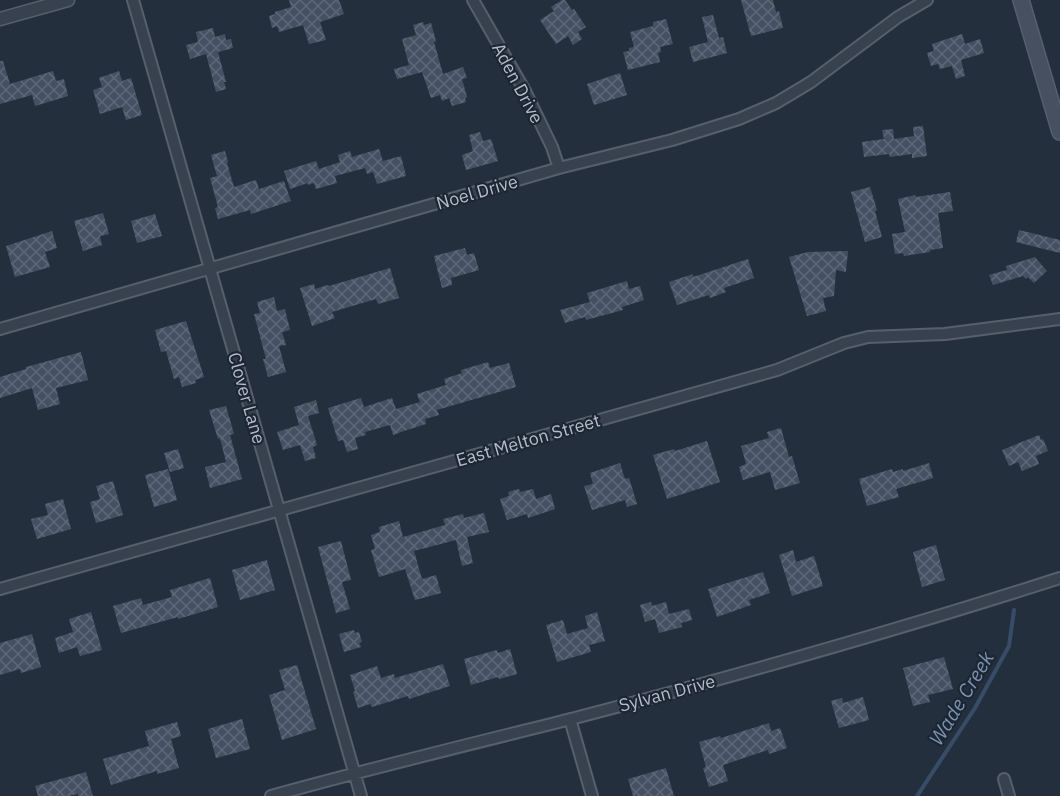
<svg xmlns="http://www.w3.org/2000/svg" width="1060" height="796" font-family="'IBM Plex Sans',sans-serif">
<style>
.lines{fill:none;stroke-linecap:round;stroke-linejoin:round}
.stream{stroke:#394c67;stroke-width:4}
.building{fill:url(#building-cross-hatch)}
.minor-casing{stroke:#565f6c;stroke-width:14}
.tertiary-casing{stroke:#565f6c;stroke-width:15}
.secondary-casing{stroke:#565f6c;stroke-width:18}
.minor{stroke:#38414e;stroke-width:10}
.tertiary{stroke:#38414e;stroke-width:12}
.secondary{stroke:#465061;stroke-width:15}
.labels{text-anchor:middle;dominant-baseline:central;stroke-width:4.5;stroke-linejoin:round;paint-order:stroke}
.street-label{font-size:18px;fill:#b4bcc9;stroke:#1d2633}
.water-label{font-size:20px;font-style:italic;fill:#7c92b1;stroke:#1d2633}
</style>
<defs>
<pattern id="building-cross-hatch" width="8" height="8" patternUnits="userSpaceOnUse" patternTransform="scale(1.5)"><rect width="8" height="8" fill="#455162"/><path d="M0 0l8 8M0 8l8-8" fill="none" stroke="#5d6877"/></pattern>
</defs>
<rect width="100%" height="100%" fill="#242f3e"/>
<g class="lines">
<path class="stream" d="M917 796 975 708 1009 646 1014 610"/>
</g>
<path class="building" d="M289 0H339L344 14 320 22 326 40 309 44 303 25 279 32 277 26 272 28 269 16 275 14V12L291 7Z
M562 0H565L572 10 574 9 586 27 578 32 582 39 573 45 568 36 556 44 540 20 554 11 551 7Z
M741 0H773L776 12 779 11 783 28 751 36Z
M713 15 719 38 723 37 727 53 693 62 689 47 708 42 702 17Z
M666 19 673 44 660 47 661 52 658 53 660 62 628 70 623 52 629 51V48L634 47 630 32 653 26V22Z
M423 22 424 25 431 23 436 41 434 42 443 74 463 67 467 78 462 79 467 97 465 98 466 102 452 106 449 98 442 101 440 95 431 98 422 72 397 79 394 69 409 65 402 39 416 35 413 25Z
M213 28 215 37 225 34 226 40 231 39 233 48 218 52 226 82H224L226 89 216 92 206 54 190 59 186 45 198 42 196 32Z
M962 34 965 44 980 39 984 53 961 60 965 76 956 79 952 66 940 69 938 64 931 66 927 53 934 51 932 44Z
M0 61H3L10 84 53 71 56 81 64 79 68 96 35 106 32 95 0 104Z
M119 71 122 81 131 78 142 115 126 120 122 107 100 114 93 90 102 87 99 78Z
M620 73 627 95 594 105 587 84Z
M923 126 927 156 912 158V154L890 157 889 154 864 157 862 142 884 139 882 130 893 129 894 139 914 136 913 127Z
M480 132 483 141 491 139 498 161 466 170 462 155 473 151 469 135Z
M379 149 383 161 401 156 406 176 377 184 373 172 367 174 365 168 335 176 337 183 316 189 314 183 308 185V183L290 189 284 171 316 161 319 169 340 162 338 155 350 151 352 157Z
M225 151 228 162 227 163 234 187 256 180 259 189 284 181 291 201 251 214 250 210 218 219 215 208 218 207 210 178 217 176 211 155Z
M870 187 877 210 875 211 882 237 865 242 851 192Z
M950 192 953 211 938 213 943 248 930 250V252L904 256 903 253 895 254 892 234 905 232 898 199 915 195 916 197Z
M103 213 109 234 100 236 102 245 83 251 74 221Z
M155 214 162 236 137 243 131 221Z
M1019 230 1060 240V253L1016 242Z
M52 231 57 248 45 252 50 267 15 277 6 246Z
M465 248 467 255 474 253 479 270 451 278 452 285 442 288 434 256Z
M848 251 846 272 836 270 834 296 823 298 826 311 807 316 789 257 808 252Z
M1035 257 1047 271 1034 283 1028 277 1026 279 1023 276 993 285 989 275 1007 270 1006 266Z
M748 259 754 278 724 288 726 292 710 298 709 295 677 305 669 282 693 274V277Z
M390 268 399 298 378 304 376 299 332 312 335 318 312 326 300 288 314 284 315 289 328 285 329 286Z
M627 281 629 289 640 286 644 300 622 307 623 310 586 320 585 317 565 323 560 310 590 302 587 293Z
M274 297 277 311 285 309 290 330 282 332 286 345 279 346 286 372 268 377 263 359H266L254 314 260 313 257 302Z
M186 321 204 377 195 380 196 383 182 387 179 377 174 379 166 351 161 352 155 330Z
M81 352 88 380 56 388 60 404 38 410 32 388 0 398V377L26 369V367Z
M488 362 490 368 509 363 516 387 437 410 439 415 425 419 426 424 404 431 393 435 390 425 365 432 366 435 355 438 358 449 347 452 343 440 338 441 328 408 361 398 364 407 392 398 396 409 420 402 417 394 446 385 444 379 462 373 461 370Z
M316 400 319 413 308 416 317 445 313 447 316 458 305 461 300 445 283 450 277 432 299 425 294 407Z
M226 406 234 434 230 435 242 479 210 488 205 467 226 462 220 438 218 439 209 410Z
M781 428 789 457 792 456 800 483 775 490 770 472 743 480 739 467 746 464 741 446 769 438 767 432Z
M1039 435 1041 440 1043 439 1048 451 1036 456 1039 464 1022 471 1018 462 1009 466 1002 450Z
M707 441 720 482 667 499 653 455 674 449 675 451Z
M178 449 184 468 170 472 164 453Z
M620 463 625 479 629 478 637 504 627 507 625 500 592 510 584 486 593 484 590 473Z
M929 463 933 478 896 489 899 497 867 506 859 479 892 469 893 472 903 469V471Z
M168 469 177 500 154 507 145 475Z
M113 481 123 515 96 523 90 502 100 499 96 486Z
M519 489 520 492 533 489 536 499 551 494 555 509 528 518 527 514 507 520 500 499 509 496 508 492Z
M63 499 71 529 37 539 31 519 48 515 45 504Z
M484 513 489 532 467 537 473 563 462 566 456 540 414 551 422 579 436 575 441 593 415 600 405 569 379 577 371 550 375 549 371 535 380 532 379 527 399 521 403 537 445 525 443 519 463 514 464 518Z
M341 541 351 580 342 582 350 609 336 613 318 547Z
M936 545 945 580 922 587 913 552Z
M793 550 796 562 814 556 823 586 792 596 779 555Z
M267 560 275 590 240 600 232 570Z
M763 572 770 593 749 600 751 605 717 617 708 589Z
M210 578 218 607 178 619V617L121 633 113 606 141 598 143 605 172 597 170 590Z
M651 602 652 606 666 602 669 614 689 609 692 620 681 623 682 627 659 633 655 619 645 622 640 605Z
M91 612 102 650 80 656 77 647 59 653 55 638 73 632 69 619Z
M597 612 605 641 589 645 591 652 557 662 546 625 563 620 567 634 588 628 585 616Z
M354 630 355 633 359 632 362 642 359 643 361 647 344 652 339 634Z
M32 634 41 667 21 673 20 669 0 675V643Z
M510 649 517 674 499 679 498 677 471 685 464 659 497 650 498 653Z
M944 657 953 689 928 695 930 702 913 706 903 668Z
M443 664 450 686 409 699 408 696 372 707 370 704 358 708 353 692 355 691 350 675 377 666 381 678 394 674 395 678Z
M297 665 316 729 282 740 269 695 285 690 279 670Z
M863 697 869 720 839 728 831 701 842 698 843 703Z
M242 719 250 749 216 758 208 729Z
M177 722 181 736 171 739 179 768 157 774V771L111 785 103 759 149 746 145 731Z
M769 723 771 731 780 728 787 748 769 754 768 750 723 765 728 781 709 787 703 768 706 767 699 742 720 736 721 738Z
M666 768 674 796H633L628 779Z
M86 772 93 796H78V794L69 796H38L35 786Z"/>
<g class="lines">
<g class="minor-casing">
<path id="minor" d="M133 0 361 796
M473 0 525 91 552 147 559 168
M0 329 559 168 672 140 739 119 776 103 811 82 898 17 927 0
M0 589 777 370 844 343 868 337 945 334 1060 319
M570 719 592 796
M1004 779 1009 796
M271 796C371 768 471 744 571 719 735 676 898 630 1060 578"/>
</g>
<g class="tertiary-casing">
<path id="tertiary" d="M0 19 68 0"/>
</g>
<g class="secondary-casing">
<path id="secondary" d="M1021 0 1060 132"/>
</g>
<use href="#minor" class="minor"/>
<use href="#tertiary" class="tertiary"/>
<use href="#secondary" class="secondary"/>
</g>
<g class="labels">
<g class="street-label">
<text transform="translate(518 83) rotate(62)">Aden Drive</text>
<text transform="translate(477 192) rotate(-16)">Noel Drive</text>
<text transform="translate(247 398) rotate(74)">Clover Lane</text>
<text transform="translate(528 440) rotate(-16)">East Melton Street</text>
<text transform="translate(667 693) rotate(-15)">Sylvan Drive</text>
</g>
<g class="water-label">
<text transform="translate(961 698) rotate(-59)">Wade Creek</text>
</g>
</g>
</svg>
